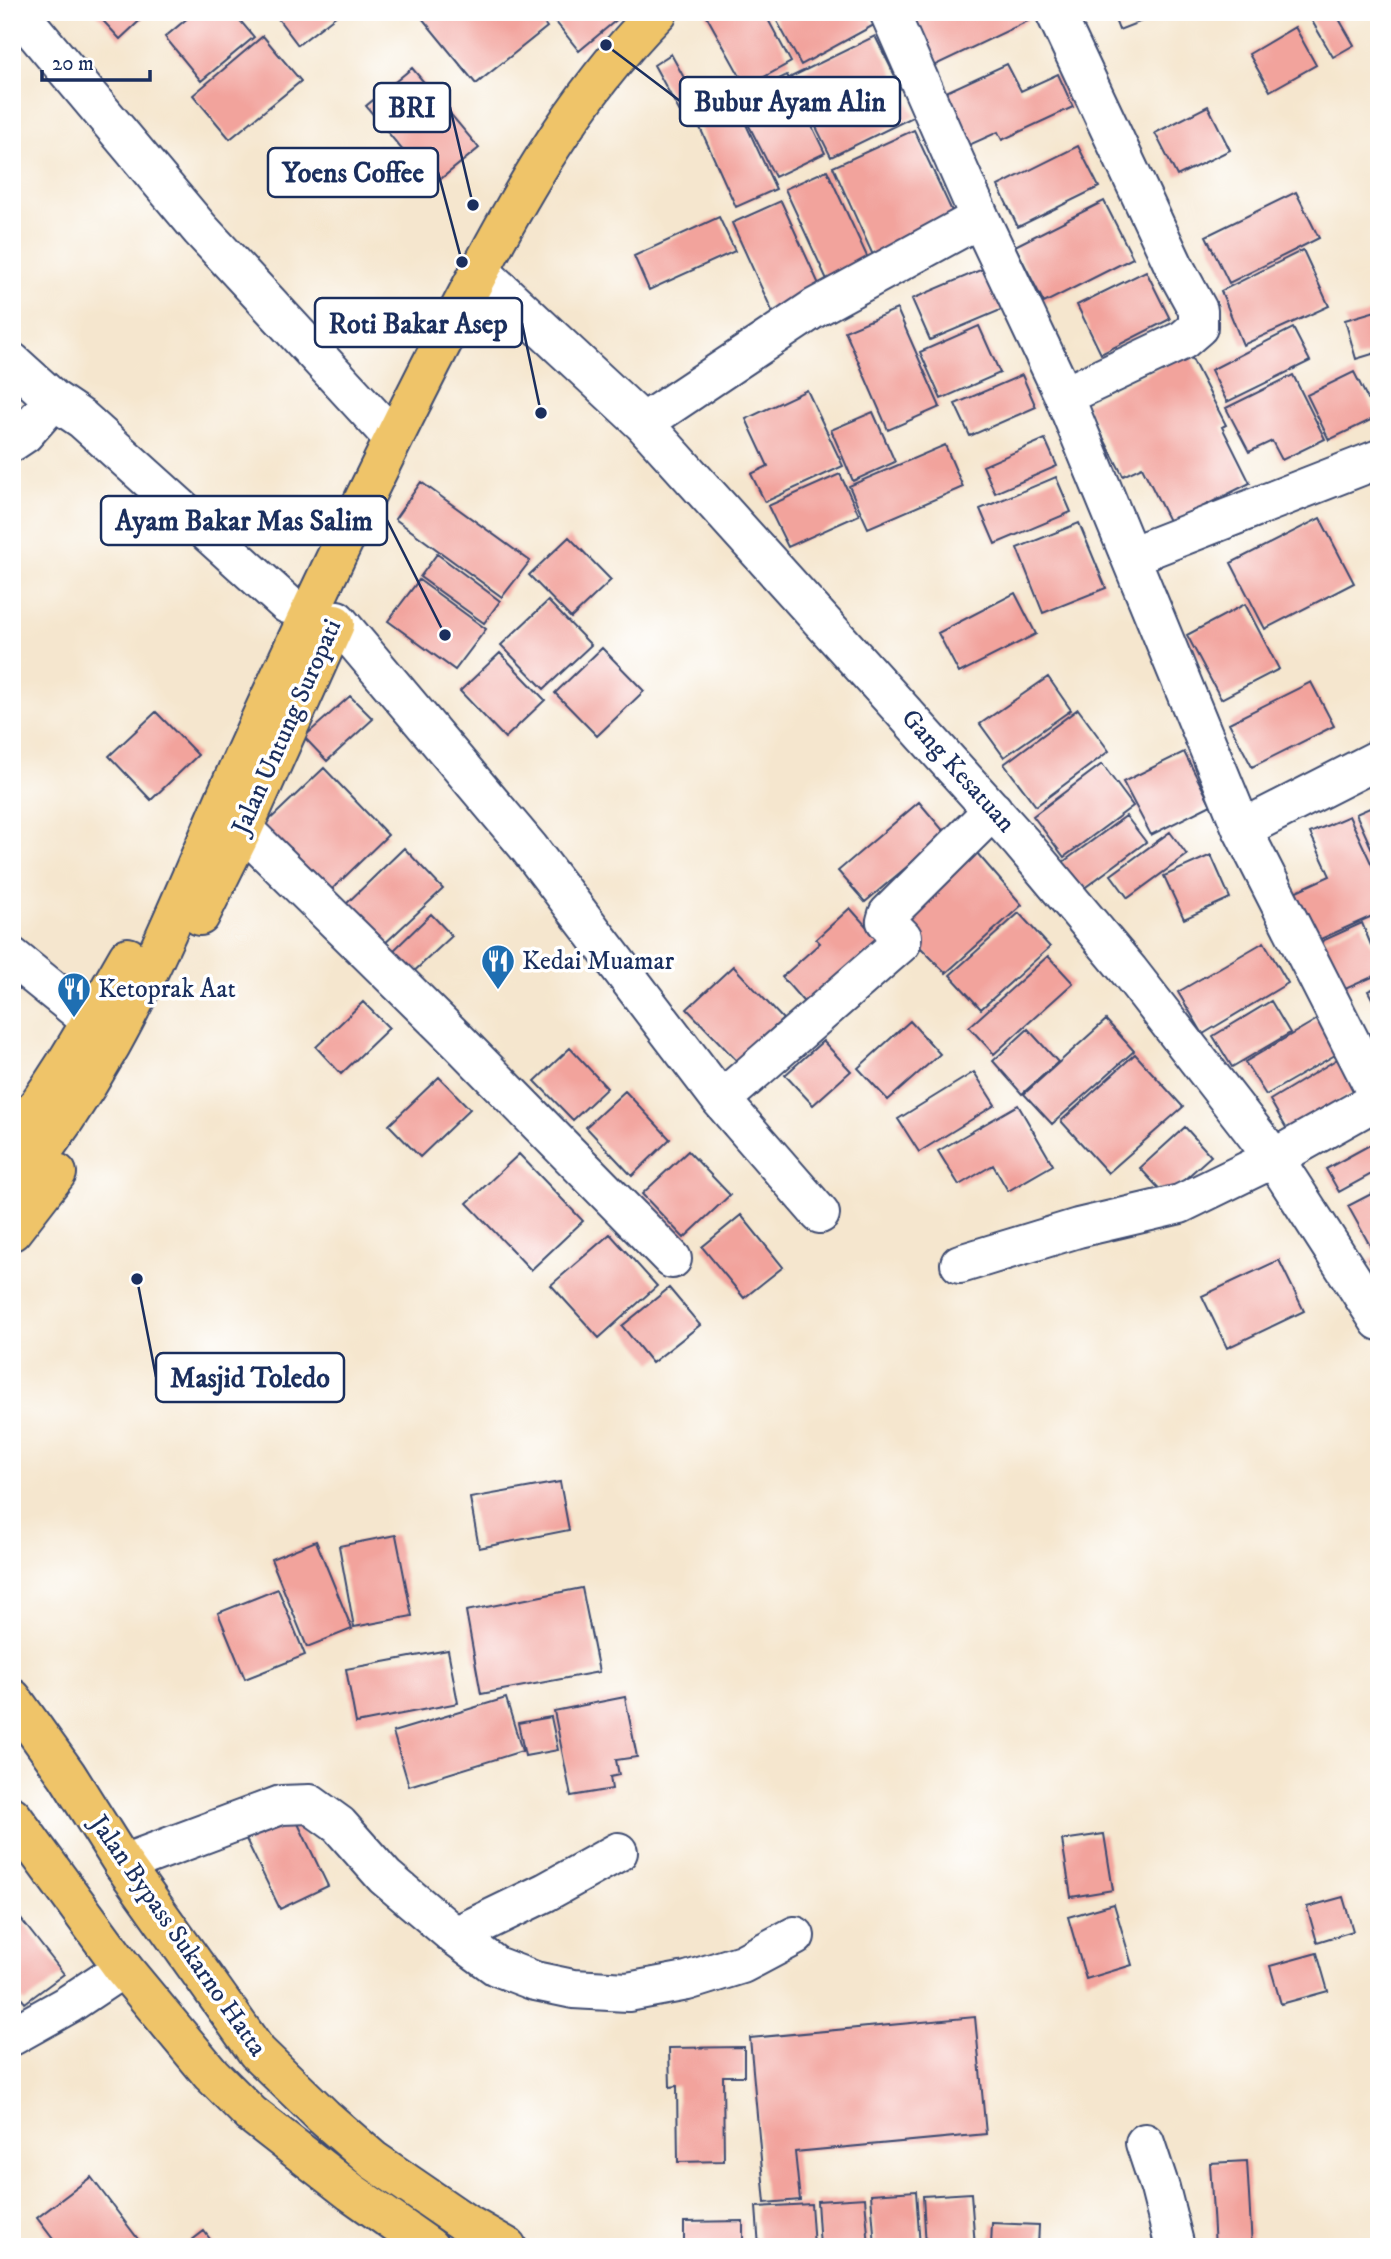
<svg xmlns="http://www.w3.org/2000/svg" width="1391" height="2259" font-family="'IM FELL DW Pica',serif">
<style>
.building{fill:#f2a39c}
.lines{fill:none;stroke-linecap:round;stroke-linejoin:round}
.minor-casing{stroke:#3c4a6f;stroke-width:42}
.major-casing{stroke:#3c4a6f;stroke-width:42}
.highway-casing{stroke:#3c4a6f;stroke-width:42}
.minor{stroke:#fff;stroke-width:38}
.major{stroke:#efc469;stroke-width:38}
.highway{stroke:#efc469;stroke-width:38}
.labels{text-anchor:middle;dominant-baseline:central;stroke-width:7;stroke-linejoin:round;paint-order:stroke}
.street-label{font-size:26px;fill:#1b2f5e;stroke:#fff}
.poi-label{font-size:26px;fill:#1b2f5e;stroke:#fff;text-anchor:start}
.leader{fill:none;stroke:#1b2f5e;stroke-width:2.5}
.callout-dot{fill:#1b2f5e;stroke:#fff;stroke-width:2.5}
.callout{fill:#fff;stroke:#1b2f5e;stroke-width:2.5}
.callout-label{font-size:28px;text-anchor:middle;font-weight:bold;fill:#1b2f5e}
</style>
<rect width="100%" height="100%" fill="#fff"/>
<filter id="ink" filterUnits="userSpaceOnUse"><feTurbulence type="fractalNoise" baseFrequency=".0143" numOctaves="2"/><feDisplacementMap in="SourceGraphic" scale="14" xChannelSelector="R" yChannelSelector="G"/><feConvolveMatrix kernelMatrix="1 2 1 2 8 2 1 2 1" color-interpolation-filters="sRGB"/></filter>
<filter id="wash" filterUnits="userSpaceOnUse"><feTurbulence type="fractalNoise" baseFrequency=".00686" numOctaves="4" result="noise"/><feDisplacementMap in="SourceGraphic" scale="28" xChannelSelector="R" yChannelSelector="G"/><feGaussianBlur stdDeviation="1.57" result="paint"/><feColorMatrix in="noise" values="0 0 0 0 0 0 0 0 0 0 0 0 0 0 0 0 0 1.4 0 .05"/><feComposite in="paint" operator="in"/></filter>
<g filter="url(#wash)">
<rect width="100%" height="100%" fill="#f5e6ce"/>
<g id="blocks">
<path class="building" d="M95 12H149L120 39Z
M195 12H233L254 37 201 81 165 37Z
M273 12 295 14 341 12 298 45Z
M417 12H535L547 27 476 84Z
M548 12H626L579 51Z
M711 12H764L791 62 746 87 706 15Z
M772 12H867L874 25 801 65Z
M897 12H1024L1028 21 925 70Z
M1112 12H1165L1119 30Z
M1327 12H1335L1354 45 1333 57 1312 21Z
M1295 27 1316 65 1270 91 1249 54Z
M263 36 301 81 230 139 193 95Z
M875 36 915 116 831 157 791 77Z
M671 54 700 107 682 116 654 65Z
M1007 64 1021 91 1058 74 1073 107 1002 140 998 132 958 150 933 98Z
M412 68 479 148 432 186 366 106Z
M787 75 825 153 775 177 736 100Z
M736 103 776 189 736 207 697 121Z
M1208 106 1230 150 1177 176 1155 133Z
M914 130 958 224 876 262 833 167Z
M1078 146 1099 187 1018 227 998 186Z
M827 170 871 265 829 284 785 189Z
M1296 192 1319 238 1229 283 1206 236Z
M781 201 822 291 773 313 732 223Z
M1104 201 1133 258 1044 303 1015 246Z
M719 217 735 251 649 290 634 256Z
M1303 250 1329 306 1243 345 1221 291Z
M985 268 1003 309 930 340 912 299Z
M1146 271 1170 319 1101 354 1077 305Z
M897 309 940 407 888 430 845 331Z
M1379 310V352L1356 359 1345 320Z
M979 326 1000 373 941 399 920 352Z
M1293 328 1310 361 1227 402 1211 370Z
M1189 353 1226 425 1222 427 1250 483 1170 523 1142 467 1123 476 1086 404Z
M1354 372 1377 417 1329 440 1307 395Z
M1022 375 1036 407 970 436 955 404Z
M1293 375 1325 439 1282 460 1272 441 1249 452 1226 408Z
M807 390 843 466 765 502 751 474 768 466 746 419Z
M873 412 895 462 853 481 831 430Z
M1045 439 1057 466 995 493 983 466Z
M945 445 963 487 868 528 849 486Z
M840 474 859 515 788 547 768 506Z
M1056 477 1071 512 995 544 980 509Z
M421 482 530 561 502 597 395 519Z
M1320 518 1354 583 1265 629 1231 563Z
M1079 523 1106 588 1043 613 1017 548Z
M569 537 611 580 571 618 529 575Z
M437 554 500 601 484 623 420 577Z
M419 580 486 629 455 670 388 621Z
M1015 593 1036 634 959 673 938 633Z
M548 601 591 645 544 689 501 645Z
M1245 604 1279 669 1221 699 1187 635Z
M602 648 644 691 597 736 555 693Z
M500 653 545 700 505 738 460 691Z
M1048 677 1071 710 1004 757 980 724Z
M1311 682 1334 726 1252 767 1229 723Z
M350 696 373 719 327 761 304 737Z
M1078 709 1109 751 1036 806 1004 764Z
M156 712 198 755 151 800 109 756Z
M1184 752 1211 805 1151 835 1123 782Z
M1102 764 1133 806 1064 857 1033 816Z
M324 768 388 835 326 895 261 828Z
M919 802 946 834 865 902 838 871Z
M1379 804V865L1356 814Z
M1126 816 1146 842 1079 892 1059 865Z
M1349 816 1379 880V913L1314 942 1292 893 1330 876 1310 833Z
M1170 832 1187 855 1128 898 1111 875Z
M970 845 1022 905 946 973 890 917Z
M404 848 443 889 382 946 343 907Z
M1211 855 1230 898 1184 919 1164 876Z
M850 908 882 944 809 1008 782 977 820 943 816 939Z
M1019 913 1050 947 981 1009 950 975Z
M431 914 452 936 409 976 389 955Z
M1362 923 1371 945 1379 941V974L1343 990 1320 942Z
M1264 942 1288 983 1203 1034 1178 992Z
M1048 956 1073 983 994 1054 969 1027Z
M733 966 783 1019 738 1062 687 1009Z
M1379 986V1012L1368 991Z
M1271 1001 1290 1033 1232 1067 1213 1036Z
M363 1002 389 1028 341 1074 316 1047Z
M1321 1017 1342 1051 1266 1095 1245 1062Z
M1106 1020 1134 1051 1052 1124 1024 1094Z
M910 1021 940 1054 888 1100 858 1068Z
M1028 1029 1058 1062 1022 1094 993 1061Z
M823 1041 851 1071 813 1105 785 1075Z
M570 1048 607 1088 573 1120 535 1081Z
M1135 1054 1183 1107 1108 1173 1061 1121Z
M1344 1055 1363 1086 1288 1131 1270 1100Z
M974 1072 995 1105 919 1152 898 1119Z
M439 1077 470 1109 420 1157 389 1125Z
M625 1091 670 1139 632 1176 586 1127Z
M1018 1105 1053 1165 1008 1191 993 1165 959 1185 938 1151Z
M1185 1127 1211 1156 1166 1196 1140 1168Z
M1379 1140V1170L1339 1192 1326 1169Z
M688 1151 730 1195 684 1238 642 1194Z
M519 1154 583 1221 531 1270 467 1203Z
M1379 1190V1248L1373 1251 1348 1206Z
M741 1215 783 1267 744 1298 702 1247Z
M610 1234 657 1286 599 1338 551 1285Z
M1379 1255V1277L1369 1260Z
M1279 1260 1304 1311 1227 1348 1202 1296Z
M669 1288 700 1325 652 1363 622 1326Z
M560 1482 569 1530 479 1548 470 1498Z
M396 1535 412 1616 354 1627 339 1546Z
M316 1541 352 1629 307 1647 271 1559Z
M582 1588 599 1672 481 1694 466 1611Z
M278 1589 305 1655 245 1679 218 1613Z
M448 1650 458 1703 356 1723 346 1669Z
M625 1697 637 1757 616 1760 619 1775 610 1777 612 1789 571 1796 554 1711Z
M506 1698 522 1751 409 1786 393 1732Z
M551 1717 558 1750 525 1756 518 1723Z
M291 1809 328 1886 280 1909 242 1831Z
M1104 1834 1113 1890 1071 1897 1062 1840Z
M1343 1897 1353 1931 1317 1942 1307 1907Z
M1114 1904 1132 1965 1086 1979 1068 1917Z
M17 1914 64 1974 25 2003 12 1987V1918Z
M1317 1953 1328 1991 1281 2004 1270 1966Z
M975 2017 986 2134 795 2152 800 2200 765 2203 750 2038Z
M744 2047V2076H723L724 2161 678 2162 677 2086 670 2087 669 2048Z
M1247 2161 1252 2247H1215L1210 2163Z
M91 2177 144 2247H59L37 2218Z
M916 2191 920 2247H875L871 2194Z
M971 2193 975 2247H926L923 2196Z
M865 2198 869 2247H820L817 2201Z
M811 2204 814 2247H759L756 2207Z
M743 2221V2247H684V2222Z
M992 2223 1039 2225 1038 2247H991Z
M204 2231 216 2247H183Z"/>
</g>
</g>
<g filter="url(#ink)">
<use href="#blocks" fill-opacity="0" stroke="#3c4a6f" stroke-width="2"/>
<g class="lines">
<g class="minor-casing">
<path id="minor" d="M18 12 200 229 392 437
M889 12 980 218 1064 396 1242 829 1379 1098
M1055 12 1174 266 1198 310V327L1183 340 1064 396
M479 270 643 423 1021 842 1129 971 1274 1158 1379 1321
M12 362 54 400 82 419 287 604
M643 423 815 308 980 218
M12 442 24 434 54 400
M1131 556 1379 459
M337 620 529 848 721 1100 820 1214
M243 829 459 1042 672 1259
M1242 829 1379 759
M12 957 91 1021
M721 1100 901 943 902 937 886 921 888 914 993 810
M960 1264 1078 1228 1180 1204 1274 1158 1379 1099
M123 1864 281 1805 310 1804 339 1825 385 1877 455 1936 496 1966 535 1981 573 1989 628 1992 687 1981 742 1964 795 1936
M455 1936 546 1892 618 1852
M12 2036 69 2004 123 1968
M1145 2143 1160 2188 1175 2247"/>
</g>
<g class="major-casing">
<path id="major" d="M200 916 243 829 335 624
M12 1139C58 1083 92 1019 128 957
M12 1191C49 1145 82 1096 111 1045 162 954 201 851 244 755 311 607 381 460 456 316 512 208 571 99 658 12
M12 1231 57 1173"/>
</g>
<g class="highway-casing">
<path id="highway" d="M12 1698 67 1775 123 1864 257 2052 324 2117 373 2160 465 2223 507 2247
M12 1816 123 1968 211 2074 251 2114 351 2192 429 2247"/>
</g>
<use href="#minor" class="minor"/>
<use href="#major" class="major"/>
<use href="#highway" class="highway"/>
</g>
</g>
<defs>
<g id="restaurant-pin" transform="scale(1.75)"><path d="M0 17L-7.5 6A9.5 9.5 0 1 1 7.5 6Z" fill="#1f6fb2" stroke="#fff"/><path d="M-5-6h1v4h1v-4h1v4h1v-4h1v5L-1.5 .5V6h-2V.5L-5-1ZM5-6V6H3V1.5H1.5Q1.5-4 5-6Z" fill="#fff"/></g>
</defs>
<g fill-rule="evenodd">
<use href="#restaurant-pin" x="498" y="961"/>
<use href="#restaurant-pin" x="74" y="989"/>
</g>
<g class="labels">
<g class="street-label">
<text transform="translate(287 727) rotate(-66)">Jalan Untung Suropati</text>
<text transform="translate(958 771) rotate(48)">Gang Kesatuan</text>
<text transform="translate(178 1936) rotate(55)">Jalan Bypass Sukarno Hatta</text>
</g>
<g class="poi-label">
<text x="522" y="961">Kedai Muamar</text>
<text x="98" y="989">Ketoprak Aat</text>
</g>
</g>
<path class="leader" d="M606 45L680 101M473 205L450 107M462 262L438 172M541 413L522 323M445 635L387 520M137 1279L156 1377"/>
<g class="callout-dot">
<circle cx="606" cy="45" r="7"/>
<circle cx="473" cy="205" r="7"/>
<circle cx="462" cy="262" r="7"/>
<circle cx="541" cy="413" r="7"/>
<circle cx="445" cy="635" r="7"/>
<circle cx="137" cy="1279" r="7"/>
</g>
<g class="callout">
<rect x="680" y="77" width="220" height="49" rx="7"/>
<rect x="374" y="83" width="76" height="49" rx="7"/>
<rect x="268" y="148" width="170" height="49" rx="7"/>
<rect x="315" y="298" width="207" height="49" rx="7"/>
<rect x="101" y="496" width="286" height="49" rx="7"/>
<rect x="156" y="1353" width="188" height="49" rx="7"/>
</g>
<g class="callout-label">
<text x="790" y="111">Bubur Ayam Alin</text>
<text x="412" y="117">BRI</text>
<text x="353" y="182">Yoens Coffee</text>
<text x="418" y="333">Roti Bakar Asep</text>
<text x="244" y="530">Ayam Bakar Mas Salim</text>
<text x="250" y="1387">Masjid Toledo</text>
</g>
<rect width="1391" height="2259" fill="none" stroke="#fff" stroke-width="42"/>
<path d="M42 70v10h108v-10" fill="none" stroke="#1b2f5e" stroke-width="3.5"/>
<text x="52" y="70" font-size="21" fill="#1b2f5e" stroke="#ffffff" stroke-width="5" paint-order="stroke">20 m</text>
</svg>
